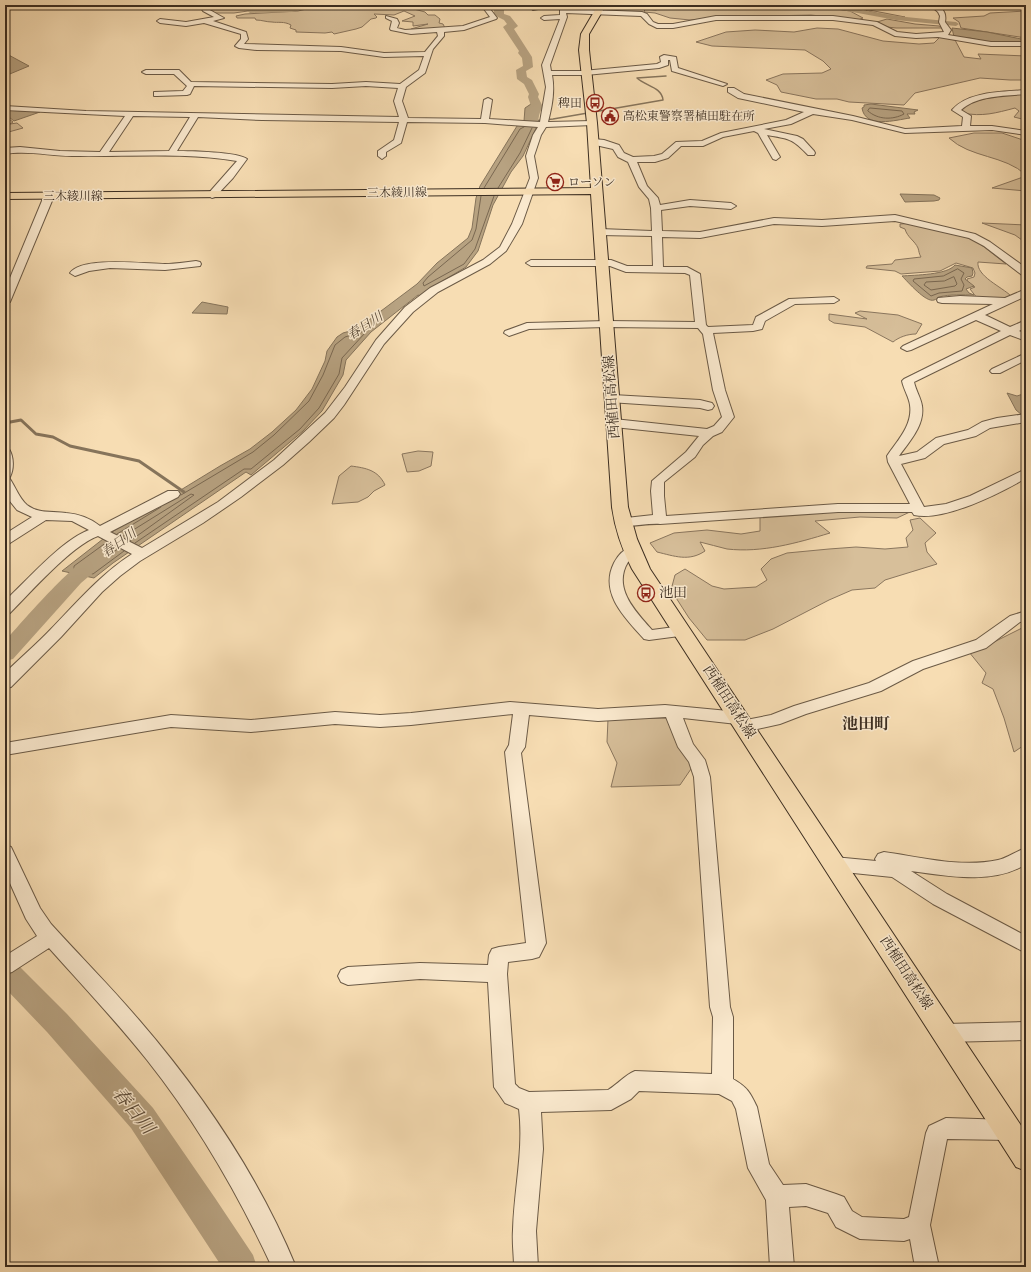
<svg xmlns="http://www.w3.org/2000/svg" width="1031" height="1272" font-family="'IM FELL DW Pica','Noto Serif JP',serif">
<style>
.green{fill:#d7bf9a;stroke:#8a765e}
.water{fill:#b7a281;stroke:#86745b}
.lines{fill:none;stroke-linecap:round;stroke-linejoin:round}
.shore{stroke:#7a6851;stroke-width:1}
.stream-far1{stroke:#86745b;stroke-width:1.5}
.stream{stroke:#86745b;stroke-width:3}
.canal{fill:#b7a281;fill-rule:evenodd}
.river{fill:#b7a281;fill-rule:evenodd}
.minor-casing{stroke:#6b5a46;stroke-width:2}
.major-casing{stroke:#3c2e21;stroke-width:2}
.minor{fill:#fae9ce;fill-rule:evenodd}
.major{fill:#f7ddb3;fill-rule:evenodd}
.labels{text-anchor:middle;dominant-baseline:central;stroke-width:3;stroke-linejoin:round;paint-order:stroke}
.far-poi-label{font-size:12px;fill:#3c2e21;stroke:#fae9ce;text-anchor:start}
.far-street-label{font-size:12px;fill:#3c2e21;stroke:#fae9ce}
.far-water-label{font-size:13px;font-style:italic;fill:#5b4b39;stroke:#fae9ce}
.street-label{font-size:14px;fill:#3c2e21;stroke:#fae9ce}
.poi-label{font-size:14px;fill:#3c2e21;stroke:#fae9ce;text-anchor:start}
.quarter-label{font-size:16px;font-weight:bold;fill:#3c2e21;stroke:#fae9ce}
.near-water-label{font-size:18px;font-style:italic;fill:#5b4b39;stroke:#fae9ce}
</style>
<rect width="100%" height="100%" fill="#f7ddb3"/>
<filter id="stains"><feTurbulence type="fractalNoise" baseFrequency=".005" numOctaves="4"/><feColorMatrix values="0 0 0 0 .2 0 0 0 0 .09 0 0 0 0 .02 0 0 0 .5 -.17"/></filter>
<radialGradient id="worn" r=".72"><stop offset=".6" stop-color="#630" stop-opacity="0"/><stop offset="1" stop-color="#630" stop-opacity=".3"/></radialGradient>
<path class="green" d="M214 5H312L273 9 268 6 263 7 262 9 234 13H215L207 7Z
M323 5H399L425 12 428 15H435L440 19 439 23 443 24 445 28 413 31 411 29 428 24 413 26V22L402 21 415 16 404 11 394 15 374 14 377 17 376 18 371 19 362 27 356 29 334 34 332 32 325 33 296 32V30L290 28 291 25C284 21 278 23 272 22 266 22 262 20 256 20L255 18H237L236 16 245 14 298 11Z
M666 5 724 6 841 5 866 8 864 9 905 17C887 21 853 1 836 9L850 11 863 18 858 20 811 15 725 17 690 20 670 18 655 13 644 12 645 9 656 10Z
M1026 11V38L961 28 959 22 953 18 984 16 990 13Z
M887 19 915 24 939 26 943 28H896L887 27 877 22Z
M817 28 838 29 883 41 919 44 934 43 940 37 955 40 964 57 981 59 978 54 1026 56V80H1010L980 78 915 93 904 105 849 102 837 99H816L781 92 777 85 766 80 783 74 822 73 831 69 823 61 805 50 712 46 696 42 726 32 755 30 794 32Z
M1026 94V120L1014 117 1019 111 1015 108C996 113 982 117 963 113L962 107C982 97 1003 95 1026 94Z
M5 116 13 122 10 124 17 123 23 128 5 133Z
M974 133H1002L1026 141V175C1005 155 970 158 949 138Z
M1026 176V191L992 188Z
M915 223 975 240 1006 264 978 262C976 276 1002 287 1011 296L1003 299 977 298 970 289 975 287 968 283 967 279 974 277 975 273 973 268 956 263 940 271 901 274 895 271 866 268 867 266 892 264 895 260 921 257C919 254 919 251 918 248 915 241 907 237 905 229L900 227V224Z
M982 223 1026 225V243L1015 235Z
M860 311 898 315 922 324 916 334C908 334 899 337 893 342L865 327 834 323 829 320V314L867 319 855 313Z
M418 451 433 452 431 466 419 471 407 472 402 454Z
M351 466C366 468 378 470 385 485L374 491 368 497 358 502 332 504 339 476Z
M830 511H912L897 518 860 517 815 521 830 533C797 543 762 553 727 549 718 547 709 544 700 542L705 551C689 562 674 556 657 552L650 543 674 533 707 530 741 534 760 531V516Z
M920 518 936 533 925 543 927 552 937 564 885 580 875 588 852 590 829 600 773 629 745 640H707L689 618 671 590 675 575 685 569 712 586 724 589 756 587 767 580 761 569 771 559 787 553 829 549 856 547 885 549 908 547 906 538 913 530 910 520Z
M1026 626V744L1014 752 1004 718 993 689 982 683 986 673 969 652 986 646Z
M670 718 693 766 680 785 611 787 617 763 607 742 608 719Z"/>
<path class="water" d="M952 28 987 32 1026 40V43H991L970 38 954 37Z
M5 53 29 66 5 76Z
M534 97 540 110 535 117 533 123 537 126 523 156 511 172 493 205 478 251 466 267 424 292 426 293 421 296 418 295 371 332 346 360 343 375 322 411 303 431 251 475 246 472 113 563 94 578 62 571 112 532 220 466 250 449 272 432 296 410 312 389 325 361 327 351 337 337 343 333 357 329 417 284 437 263 468 238 472 228 476 198 480 186 517 126 524 121 525 108 531 104Z
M871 104 918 110 914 112 915 114H907L910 118C896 120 865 129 862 108L864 107V105Z
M5 110 40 112 14 121 5 114Z
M900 194 934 195 940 198 939 200 934 201 905 202Z
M955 265 972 268 973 273 972 276 967 277 965 279 974 286 966 289 969 293 974 295C963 295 950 294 939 297 937 297 936 300 934 300 926 303 908 282 902 276 915 275 947 275 955 265Z
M202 302 228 307 227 314 192 313Z
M1007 393 1017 396 1026 393V413L1022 415 1016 410Z"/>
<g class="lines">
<path class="shore" d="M870 108 902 111 904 114C893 120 878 120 868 111Z
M484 188 520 129 524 127
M498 188 520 153 532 128
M481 196 476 229 472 240 428 277 423 283 424 286 464 264 475 249 494 196
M958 269 964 273 961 279 964 285 962 291 939 293 931 296 913 281 914 279 943 276Z
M954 277 957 284 955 286 931 290 924 285 926 282 944 281Z
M117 534 161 507
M122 537 191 494 194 495 130 541
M107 542 74 566V569L93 574 124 551
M135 543 244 469H251L300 429 319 408 339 374 342 358 365 333V331L345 337 335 345 323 375 309 401 274 435 253 452 181 495
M112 544 86 564V567L92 568 119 548"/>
<path class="stream-far1" d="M532 121 553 119 663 100C662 87 645 86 637 78L666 76"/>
<path class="stream" d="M5 423 21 420 36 434 53 437 70 446 139 461 184 492"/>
<path class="canal" d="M310 5H321L292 12 250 13 247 11 250 9 292 8Z
M838 6 896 16 956 22 959 24 956 26 896 20 836 9 835 8Z"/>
<path class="river" d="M494 5H504V14L510 16 518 26 514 29 532 57 533 67 526 71 527 77 532 80 539 94 538 97 543 107C537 115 540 120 536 125H528C524 120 527 111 531 106L528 97 529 94 524 84 517 79 516 70 523 66 522 58 518 53 519 51 503 27 507 24 504 20 494 15Z
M101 550 108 552 111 556 108 560 81 583 13 659 5 661V641C24 620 78 556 101 550Z
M5 958 15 962 67 1014 153 1108 215 1198 253 1255 257 1267H222L131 1128 47 1032 5 988Z"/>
<g class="minor-casing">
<path id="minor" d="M205 5H213L208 9 224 18 213 21 246 32 248 39 244 44 341 47 384 53 425 52 438 36 437 32 411 34 391 30 390 29 392 21 386 18V16L397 19 399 23 397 28 405 30 463 26 490 17 481 5H487L497 18 496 19 464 30 444 32V36L433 49 425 73 406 87 402 101 408 118 481 119 484 100 488 98 492 100 489 119 540 122 546 87 542 65 560 19 544 20 541 18 544 16 560 15V5H566V9L642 12 647 14 653 22 658 24H673L716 16H833L877 22 897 32 916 34 944 32 939 22 940 16 938 12 930 5C941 5 947 11 945 22L951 30 948 35 991 42H1026V46H991L938 37 916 38 895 36 873 25 833 20H716L673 28H657L649 24 641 16 566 13 567 17 550 65 551 71H583L657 64 661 62 660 57 664 55 676 57 678 68 727 84 723 86 672 71 670 60H668V65L659 68 586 75H552C555 92 552 106 548 122L592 121 596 123 592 125 546 127 541 135 534 156 538 178 522 224 506 251 490 264 438 292 413 312 384 344 344 405 334 418 309 442 283 465 241 497 203 523 140 561 120 576 102 592 61 637 11 687 5 688V673C20 658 37 644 51 629 77 602 101 574 132 554L98 536C71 546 31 592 10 613L5 615V601C26 581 62 540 89 530L72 521 46 520 10 543 5 544V534L32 517 17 510 5 495V478L10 479C16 488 19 498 27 505 39 514 52 511 66 513 79 514 90 518 100 526L168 491H178L180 494 178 497 110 532 142 548 218 502 274 460 325 413 345 387 376 340 405 307 430 288 483 260 500 247 512 224 530 178 526 156 533 135 538 127 485 123 407 122 401 143 386 152V156L382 159 378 156V151L394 140 399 122 262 120 198 117 177 151C190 151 239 152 247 159L233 178 215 197 212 198 207 195 237 161C183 152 127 157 72 156 50 156 27 150 5 154V148L20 147 60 151 100 152 125 116 5 110V106L86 111 399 117 394 101 398 88 366 86 332 88 194 86 190 94 187 95 157 96H154V92L183 91 187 86 174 74H146L142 72 146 70H179L191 82 332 84 366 82 400 84 419 70 424 56 384 57 341 51 257 50 239 48 235 46 241 39V34L204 23 186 26 160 23 157 21 160 19 186 22 214 17 203 11 201 8ZM133 116 190 117 169 151 109 152Z
M527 5H534L538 9 533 10Z
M728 88H734L744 94 853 116 905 129 962 126 963 117 952 110C968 91 1003 92 1026 90V94C1006 96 977 95 961 110L971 116 970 126H992L1026 131V135L992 130 905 133 852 120 813 114 791 124 764 129 797 136 803 139 814 151 815 153 814 155H808C792 138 789 139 767 135L780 157 776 160 773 159 758 133 754 131 723 137 703 146H681L668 158 655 162H637L647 186 658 198 660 205 690 200 731 203 736 206 731 209 690 206 661 210 662 231 700 232 774 218 822 220 895 215 975 234 990 242 1026 268V276L1022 275 984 246 969 238 895 221 822 226 774 224 700 238 662 237 663 267H687L700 274 706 325 708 327 753 325 756 317 789 299 834 297 839 300 834 303 795 304 765 321 762 329 753 331 713 333 725 390 734 417 722 432 713 436 703 445 695 457 664 482V496L666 516 838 504H910L888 462 887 456C897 441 913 425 910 405 909 397 904 390 902 381L904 379 1001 331 976 320 911 350 907 351 901 348 903 346 993 304 942 303 938 302 937 300 938 298 960 296 1005 298 1026 289V296L985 315 1010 327 1026 320V327L1019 331 1026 334V341L1010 335 914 382C916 391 921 398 922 406 925 425 909 442 899 456L917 452 936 438 968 430 982 422 997 418 1026 414V422L990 428 976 436 944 444 925 458 901 464 924 507 946 504 970 496 1026 469V478C1001 493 943 522 914 515L912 512H838L660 524C646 523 630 528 617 525L615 522 617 519 653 515 651 491 652 481 686 452 699 436 614 427 610 426 608 423 610 420 614 419 707 429 714 426 722 417 713 390 703 334 698 328 607 327 529 329 509 336 504 333 505 331 527 323 607 321 695 322 690 275 685 273 626 272 610 266H531L526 263 531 260H611L627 266H653L652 236 600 235 595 232 600 229 652 231 651 208 649 199 639 187 628 162 618 157 613 149 591 144 590 142 594 139 604 140 619 145 624 153 633 157 654 156 662 154 676 142 702 141 721 133 786 120 804 112 738 98 728 92Z
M49 193 54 196 10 302 5 305V290L44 196Z
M196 261 200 262 201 264 200 266 165 270 110 268 89 271 75 276 70 273C82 256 145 264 165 264 175 264 186 262 196 261Z
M1026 353V360L1000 373H992L990 371 992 369Z
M613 395 700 400 712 403 714 406 712 409 708 410 700 408 609 402 607 399 609 396Z
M5 448 9 449C14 457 14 469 10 477L5 478Z
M632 547 637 548 639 551C636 555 631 558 628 562 612 588 636 612 652 630L682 626 687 627 689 631 687 635 649 640 644 639C625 618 599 593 614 563 618 555 624 549 632 547Z
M1026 611V621L1020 622 986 648 923 669 881 691 806 714 780 724 744 732 738 730 736 726 737 724 683 718 693 744 705 760 710 777 730 1007 733 1017V1079C747 1087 750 1092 757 1107L769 1164 783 1185 806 1184 836 1194 844 1197 852 1211 862 1217 904 1219 909 1217 926 1133 929 1126 946 1118 1009 1120 1017 1123 1020 1130 1017 1137 1009 1140 947 1139 930 1225 939 1267H915L910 1239 904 1241 860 1239 836 1227 828 1213 806 1206 789 1207 794 1267H770L766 1200 748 1168 736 1109 732 1101 719 1094 639 1091 631 1099 611 1110 541 1112 543 1149 536 1231 538 1267H514C514 1255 512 1242 513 1230 514 1189 524 1150 519 1109L505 1103 494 1087 488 982 420 979 348 985 341 982 338 976 341 970 348 967 420 963 488 965 489 955 492 949 499 947 526 943 505 752 509 745 513 714 411 725 380 727 335 724 251 732 171 727 5 755V743L171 715 251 720 335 712 380 715 411 713 510 702 598 709 665 705 739 712 745 714 747 718 746 720 771 715 794 706 869 683 913 661 976 640 1010 616ZM529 715 598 721 666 717 678 747 689 762 694 777 710 1007 713 1017 712 1074 635 1071C625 1075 618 1084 608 1090L529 1092 519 1088 515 1084 507 974 508 962 532 959 539 957 546 943 521 753 525 747Z
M5 845 11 847 40 908 51 924C80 956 111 987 139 1020 202 1093 259 1177 296 1267H272C238 1194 197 1123 147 1060 116 1021 82 985 49 948L12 972 5 974V956L37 936 26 919 5 872Z
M1026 848V864C994 885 947 876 911 871L947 894 1026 936V953L933 904 892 877 834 871 828 869 825 864 828 859 834 857 876 861 875 859 878 854 884 852C920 857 961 868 998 860 1008 858 1016 851 1026 848Z
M1026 1022V1040L945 1042 938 1040 935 1033 938 1026 945 1024Z"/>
</g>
<g class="major-casing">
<path id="major" d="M598 5H606L589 34V50L597 123 628 507 637 539 650 569 1026 1133V1171L1016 1167 632 569C622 549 615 529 612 507L591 194 5 199V193L591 188 587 123 579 50 581 34Z"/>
</g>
<use href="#minor" class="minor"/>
<use href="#major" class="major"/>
</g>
<defs>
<g id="bus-ring" transform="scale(0.9)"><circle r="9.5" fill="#fae9ce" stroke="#8f2418" stroke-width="1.5"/><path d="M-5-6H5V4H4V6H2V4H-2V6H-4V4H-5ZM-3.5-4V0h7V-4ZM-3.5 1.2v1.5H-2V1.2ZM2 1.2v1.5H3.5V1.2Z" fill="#8f2418"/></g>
<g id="civic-ring" transform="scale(0.9)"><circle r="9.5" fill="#fae9ce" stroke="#8f2418" stroke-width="1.5"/><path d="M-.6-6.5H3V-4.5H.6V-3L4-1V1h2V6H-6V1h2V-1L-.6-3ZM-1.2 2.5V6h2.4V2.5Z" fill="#8f2418"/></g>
<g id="supermarket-ring" transform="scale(0.9)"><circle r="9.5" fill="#fae9ce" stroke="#8f2418" stroke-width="1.5"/><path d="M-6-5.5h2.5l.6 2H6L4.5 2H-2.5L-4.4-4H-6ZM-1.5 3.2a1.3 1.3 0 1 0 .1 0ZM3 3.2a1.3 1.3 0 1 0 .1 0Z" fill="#8f2418"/></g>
</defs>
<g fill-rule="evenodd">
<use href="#bus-ring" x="595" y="103"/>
<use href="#civic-ring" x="610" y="116"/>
<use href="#supermarket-ring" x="555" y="182"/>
<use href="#bus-ring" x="646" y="593"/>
</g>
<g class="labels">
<g class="far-poi-label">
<text x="582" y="103" text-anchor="end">稗田</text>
<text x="623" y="116">高松東警察署植田駐在所</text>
<text x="568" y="182">ローソン</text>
</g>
<g class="far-street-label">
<text transform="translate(397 193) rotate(-1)">三木綾川線</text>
<text x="73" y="196">三木綾川線</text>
</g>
<g class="far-water-label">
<text transform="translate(365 326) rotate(-33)">春日川</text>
<text transform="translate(119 543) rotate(-36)">春日川</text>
</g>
<g class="street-label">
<text transform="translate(612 397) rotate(-94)">西植田高松線</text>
<text transform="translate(729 702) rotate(57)">西植田高松線</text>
<text transform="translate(906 973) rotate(57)">西植田高松線</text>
</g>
<g class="poi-label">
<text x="659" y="593">池田</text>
</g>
<g class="quarter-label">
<text x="866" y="724">池田町</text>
</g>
<g class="near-water-label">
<text transform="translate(133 1111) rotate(51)">春日川</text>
</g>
</g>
<rect width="1031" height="1272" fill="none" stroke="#f7ddb3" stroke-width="20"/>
<rect x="6" y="6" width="1019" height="1260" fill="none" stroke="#3c2e21" stroke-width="2"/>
<rect x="10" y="10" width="1011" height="1252" fill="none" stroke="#3c2e21"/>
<rect width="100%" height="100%" filter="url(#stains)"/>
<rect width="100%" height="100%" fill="url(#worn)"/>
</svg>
